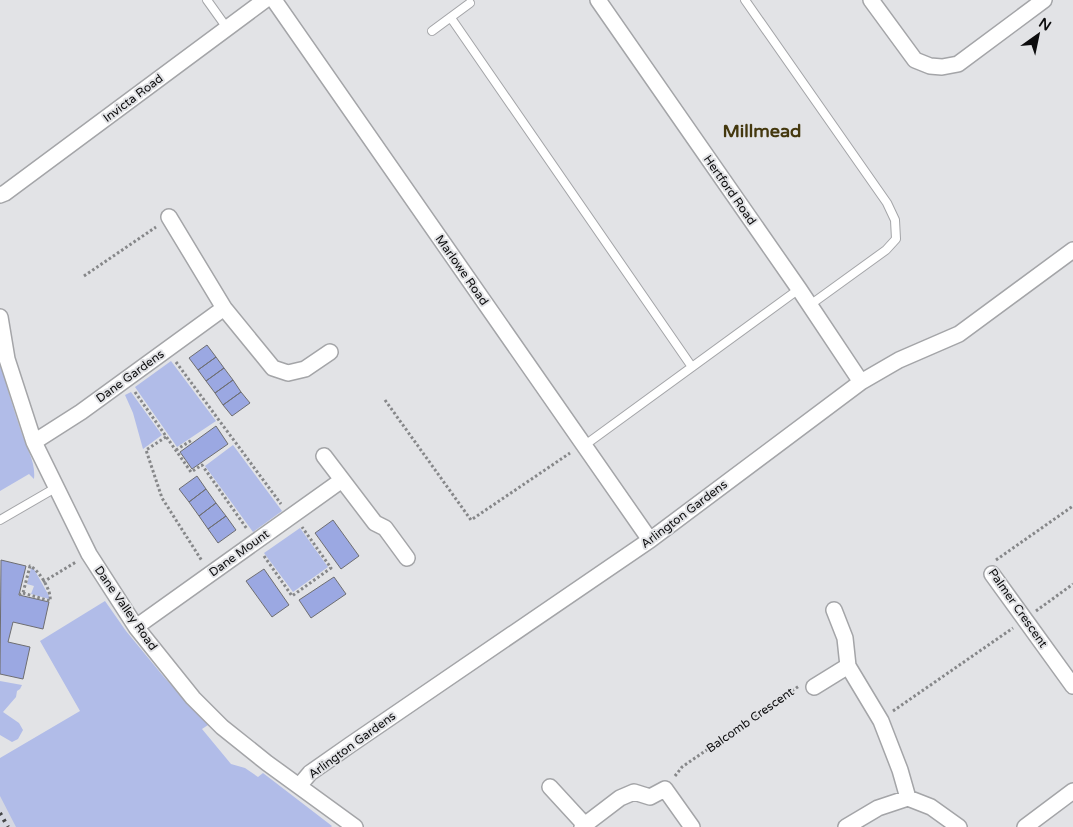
<svg xmlns="http://www.w3.org/2000/svg" width="1073" height="827" font-family="'Varela Round',sans-serif">
<style>
.built{fill:#d5d8e2}
.green{fill:#b1bce8}
.building{fill:#9ba8e2;stroke:#6e6e71}
.lines{fill:none;stroke-linecap:round;stroke-linejoin:round}
.service-casing{stroke:#a4a5a8;stroke-width:10}
.minor-casing{stroke:#a4a5a8;stroke-width:18}
.path{stroke:#868789;stroke-width:3;stroke-dasharray:2.5 2.5;stroke-linecap:butt}
.service{stroke:#fff;stroke-width:8}
.minor{stroke:#fff;stroke-width:15}
.rail{stroke:#454647;stroke-width:4;stroke-dasharray:2.5 5;stroke-linecap:butt}
.labels{text-anchor:middle;dominant-baseline:central;stroke-width:4;stroke-linejoin:round;paint-order:stroke}
.street-label{font-size:12px;fill:#0c0c0d;stroke:#e2e3e6}
.district-label{font-size:18px;font-weight:bold;fill:#44380e;stroke:#e2e3e6}
</style>
<rect width="100%" height="100%" fill="#e2e3e6"/>
<path class="built" d="M0 759 37 827H0Z"/>
<path class="green" d="M0 360C6 384 13 408 21 431 26 447 36 462 34 479L29 474 0 491Z
M171 361 216 421 177 447 135 387Z
M131 392 162 435 143 449 133 413 125 395Z
M233 445 282 511 253 532 205 466Z
M300 528 328 567 293 592 264 553Z
M31 568 34 569 49 596V599L31 594 34 586 27 584Z
M105 601 126 631 164 677 208 725 202 729 231 764 245 768 258 777 263 773 332 826 331 827H16L0 796V758L80 711 40 641Z
M0 681 22 685 20 689 17 691 16 697 3 712 19 723 23 730 18 739 12 742 0 735Z"/>
<path class="building" d="M207 345 216 357 198 370 189 358Z
M216 357 224 368 206 381 198 370Z
M224 368 233 380 215 393 206 381Z
M233 380 241 392 223 405 215 393Z
M241 392 250 403 232 416 223 405Z
M216 426 228 444 192 469 180 452Z
M197 476 206 489 189 502 179 489Z
M206 489 216 503 199 516 189 502Z
M216 503 226 516 208 529 199 516Z
M226 516 236 530 218 543 208 529Z
M333 520 359 556 341 569 315 533Z
M1 560 26 566 19 595 49 602 43 629 13 622 8 642 30 647 23 679 0 674Z
M264 569 289 605 272 617 246 581Z
M334 577 346 594 311 618 299 600Z"/>
<g class="lines">
<g class="service-casing">
<path id="service" d="M207 0 227 28
M745 0 887 203 895 220 896 239 886 250 810 305
M451 18 692 367
M432 31 470 3
M585 445 799 289
M0 520 57 487"/>
</g>
<g class="minor-casing">
<path id="minor" d="M274 0 650 540
M598 0 799 289 861 382
M871 0 915 60 930 66 942 67 958 64 1044 0
M0 195 5 193 265 0
M169 217 224 308 273 368 288 373 305 369 330 352
M0 317 7 359 34 442 89 554 136 627 193 698 222 727 267 763 355 827
M34 442 81 412 224 308
M324 456 375 523 385 528 407 558
M992 574 1073 686
M834 610 845 638 848 666
M136 627 342 480
M814 687 848 666 881 721 900 770 908 798
M299 786 310 773 350 745 650 540 861 382 899 360 959 334 1073 250
M550 787 585 825
M908 798 931 807 959 827
M582 827 620 798 634 792 650 797 665 789 692 827
M846 827 878 808 908 798
M1025 827 1073 791"/>
</g>
<path class="path" d="M84 276 156 227
M176 362 281 504
M135 392 191 472 202 465 247 529
M385 400 471 520 570 453
M166 437 146 450 162 498 202 561
M176 450 192 440
M264 556 292 596 331 568 302 527
M996 560 1073 506
M43 582 76 562
M19 595 23 593 30 566C39 570 52 591 50 601L23 593
M1036 611 1073 584
M893 711 1013 628
M675 776 682 767 799 686"/>
<use href="#service" class="service"/>
<use href="#minor" class="minor"/>
<path class="rail" d="M0 813 8 827"/>
</g>
<g class="labels">
<g class="street-label">
<text transform="translate(133 98) rotate(-37)">Invicta Road</text>
<text transform="translate(730 190) rotate(55)">Hertford Road</text>
<text transform="translate(462 270) rotate(55)">Marlowe Road</text>
<text transform="translate(130 376) rotate(-36)">Dane Gardens</text>
<text transform="translate(684 514) rotate(-37)">Arlington Gardens</text>
<text transform="translate(239 553) rotate(-36)">Dane Mount</text>
<text transform="translate(126 608) rotate(55)">Dane Valley Road</text>
<text transform="translate(1018 608) rotate(55)">Palmer Crescent</text>
<text transform="translate(750 720) rotate(-35)">Balcomb Crescent</text>
<text transform="translate(352 745) rotate(-36)">Arlington Gardens</text>
</g>
<g class="district-label">
<text x="762" y="131">Millmead</text>
</g>
</g>
<g transform="translate(1038 35) rotate(33)" stroke="#e2e3e6" stroke-width="4" paint-order="stroke">
<path d="M0-4L9 19L0 12L-9 19Z" fill="#0c0c0d"/>
<text y="-8" font-size="14" font-weight="bold" text-anchor="middle" fill="#0c0c0d">N</text>
</g>
</svg>
